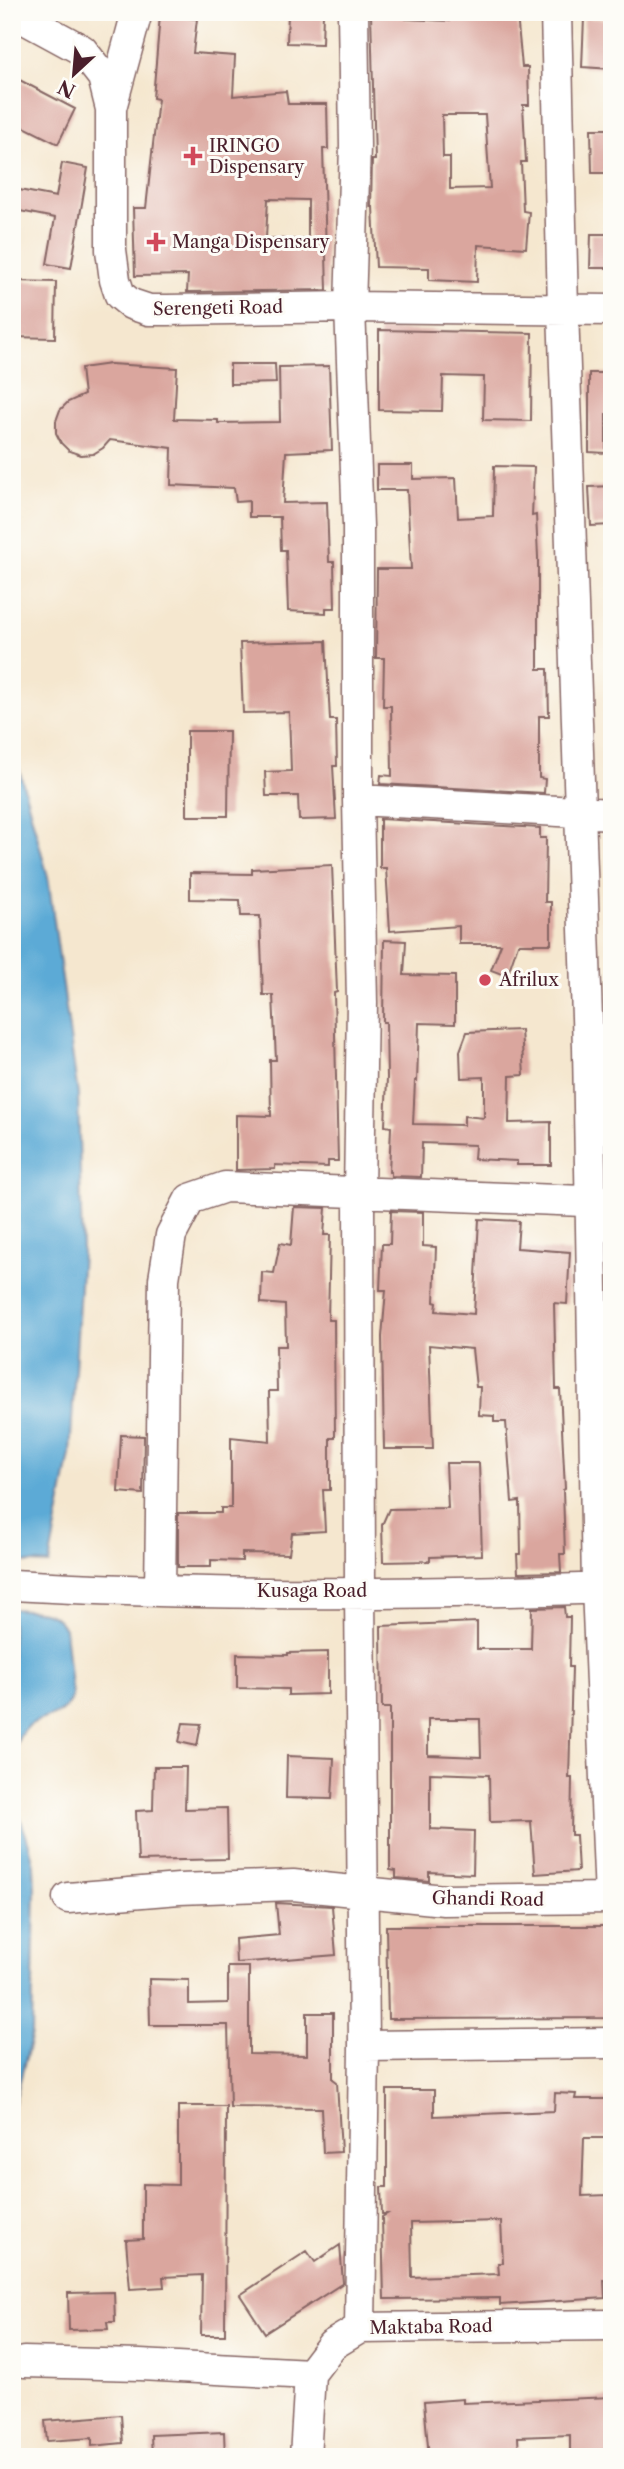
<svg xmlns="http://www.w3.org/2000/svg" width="624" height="2469" font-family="'Libre Caslon Text',serif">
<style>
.water{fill:#5caad6;stroke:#536480;stroke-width:2}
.building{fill:#daa69e;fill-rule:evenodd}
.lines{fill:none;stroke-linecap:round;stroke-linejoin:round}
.minor-casing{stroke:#866564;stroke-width:33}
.minor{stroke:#fff;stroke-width:30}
.poi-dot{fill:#d1495b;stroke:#fdfcf7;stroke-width:2.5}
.labels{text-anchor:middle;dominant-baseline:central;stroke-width:6;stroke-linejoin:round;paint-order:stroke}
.poi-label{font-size:18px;fill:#4a1f2b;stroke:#fdfcf7;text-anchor:start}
.street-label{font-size:18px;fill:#4a1f2b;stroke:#fdfcf7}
</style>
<rect width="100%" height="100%" fill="#fdfcf7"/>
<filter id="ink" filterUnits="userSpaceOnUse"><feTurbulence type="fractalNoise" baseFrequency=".0143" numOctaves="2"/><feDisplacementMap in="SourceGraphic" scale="14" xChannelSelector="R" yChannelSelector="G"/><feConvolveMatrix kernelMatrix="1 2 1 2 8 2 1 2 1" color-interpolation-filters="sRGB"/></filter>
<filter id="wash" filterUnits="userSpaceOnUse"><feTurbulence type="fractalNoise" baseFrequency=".00686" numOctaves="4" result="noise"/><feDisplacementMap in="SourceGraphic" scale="28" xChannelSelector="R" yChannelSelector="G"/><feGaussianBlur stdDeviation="1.57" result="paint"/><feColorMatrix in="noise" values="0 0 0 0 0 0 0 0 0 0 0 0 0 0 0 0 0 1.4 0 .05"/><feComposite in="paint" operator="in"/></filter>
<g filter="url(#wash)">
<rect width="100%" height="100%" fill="#f5e7cf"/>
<path class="water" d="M12 743 48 877 78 1095 82 1252 70 1454 49 1564 12 1562Z
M12 1609C32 1611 55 1608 65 1629L72 1696C66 1720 38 1714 24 1730 16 1739 15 1751 12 1762Z
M12 1794 29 1844 34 1865 35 1890 32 2034 12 2112Z"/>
<g id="blocks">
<path class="building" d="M288 12H323L322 44 287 43Z
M371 12H406V19L450 21V12H483L484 18 517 15 522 67H528L529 105H523L526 162H521L523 211 529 212 526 248 478 245 477 282 429 280V268L376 267 373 207H371L372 160H375ZM442 115H485L490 188 450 189V157H443Z
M160 15 197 19 193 53 235 56 233 96 286 91 288 104H327L328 149H323L327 290 187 292 188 275 135 276 133 208H146L158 99 153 98ZM268 199 308 200V240L266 238Z
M584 18 612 19V69L582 67Z
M12 76 75 109 58 144 12 121Z
M591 129H612V173H592Z
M62 163 88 168 71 268 47 264 55 218 15 210 19 190 56 197Z
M591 234H612V268H590Z
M12 281 56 282 55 338 12 337Z
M379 330 532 333 531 421 483 420 484 377 443 376 442 411 379 410Z
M110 364 177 368 174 419 218 420V423L280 422 279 367 329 366 332 450 286 452 283 503 327 502 329 562H334L335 608H326V613L288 611 286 550H281L280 517H249V501L236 502 234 488 171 485 172 448 110 440 103 448 93 454 81 455 69 451 61 443 56 433V421L60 410 68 402 84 395 81 368Z
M230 364H275L276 383 230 384Z
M589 373H612V414H606V453L589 452Z
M377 465H413V479L456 478 458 518 493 516 494 466 534 467 532 516 536 515 538 557V669H548L549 716H539V778L545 779 544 793 380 784 381 775 392 776 391 706H383L384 658H376L377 569H411L407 490H377Z
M612 486V525L591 526 589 487Z
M326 641 330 720H336L337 766H333L336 819 299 820 298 796H266L265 772 291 771 289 712 243 713 240 643Z
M187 731H229L228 816H187Z
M380 819 540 828V838H546L545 902H551V944H518L507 976 491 970 501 944H459V926L390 931 386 868H380Z
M332 865 337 992 334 993 338 1161H328V1167L275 1165V1169L236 1170V1115L271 1116 270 1060H276L273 995H263L260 916H241L240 900 190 899V873L252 874V869Z
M384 940 406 941 404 975 455 976V1024L419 1023 417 1081H415L413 1124 464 1125V1116L484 1118V1077L461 1078 460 1051 467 1032 521 1030 524 1075 510 1076 509 1123 551 1122V1165H517V1161L474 1159 475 1145 422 1143 421 1177 391 1176V1172H389L391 1127 385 1126 387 1078 386 1022H383Z
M294 1207 326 1208 324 1235H330L328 1320H334L335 1438H330V1490H323L325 1531 292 1533 289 1554 242 1553V1561L211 1560V1567H178V1513H221V1508H231V1437L270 1441 269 1391H277L276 1346H286L285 1305 261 1303 262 1272 274 1273 280 1243 291 1245Z
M391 1211 423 1212V1246L436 1247 434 1302 437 1303 436 1311 474 1314 479 1219 519 1221 517 1248 570 1252 567 1304 554 1303 556 1389H560L565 1489 563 1490 565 1554H560L561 1572 518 1573 517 1554H521L520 1501 512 1502 506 1422H494V1416L479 1415 480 1387H476L472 1349 429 1345 433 1449H384L382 1337 386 1290H380L382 1244H390Z
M121 1435 144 1436 143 1494 118 1492Z
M446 1463H479L482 1555 430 1557V1561L383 1562 382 1525 389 1509 448 1508Z
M564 1607 565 1617H570L569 1667H572L569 1778H572L571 1835H576L578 1871 535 1874 531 1821 490 1822 489 1775 430 1773V1829L474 1831 473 1874 429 1872V1881L396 1878V1871L390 1870V1708H382L381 1626 477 1622V1649H531L532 1608ZM428 1719H480L481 1757 428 1755Z
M328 1652V1694L288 1695V1689L237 1688V1654L288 1655V1653Z
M183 1723 201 1724 197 1746 179 1742Z
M287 1756 334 1758 332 1799 286 1798Z
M154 1767H186L185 1809 227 1808 228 1859 138 1861 136 1811 153 1810Z
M276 1903 332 1906 336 1955 236 1963 235 1939 279 1935Z
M386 1926H612V2018L388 2019Z
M228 1967H249V2054L307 2055V2013H333V2079L337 2082 341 2152 323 2153 321 2108 230 2107 228 2025H150L149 1979 189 1980V2004L228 2003Z
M387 2090H434V2116L554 2111 555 2093 576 2094 575 2099H612V2138H584L582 2196 609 2195 612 2280H604L605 2298 500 2305V2298L384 2299 382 2217 387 2214H382L381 2187H387ZM501 2221 503 2263H498L499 2274 412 2277 411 2223Z
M178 2106H226L225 2335H201L202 2275 163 2277 164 2287 130 2289 126 2240 143 2239V2184L178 2185Z
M340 2245 343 2283 265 2333 240 2295 307 2251 315 2262Z
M114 2292 115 2322H107L108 2329 69 2330 68 2293Z
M612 2397V2457H570V2435L518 2437 519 2457H429L424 2402 463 2399V2403Z
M121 2415 123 2443 92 2446V2438L47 2441 45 2421Z
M224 2432 225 2457H152L151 2435Z"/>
</g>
</g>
<g filter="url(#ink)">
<use href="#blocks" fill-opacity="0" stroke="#866564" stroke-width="2"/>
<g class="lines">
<g class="minor-casing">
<path id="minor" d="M12 12 82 50 103 77 111 109V250L115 280 120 295 131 304 149 310H167L350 307 612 310
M353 12 355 146 350 307 358 526V800L362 1003 359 1193 360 1592 364 2046 360 2328
M556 12 563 309 588 1047 597 1588 610 1898
M111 108 137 12
M358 800 612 814
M12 1585C212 1596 412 1595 612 1588
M160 1591 164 1279 171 1235 190 1199 225 1187 609 1202
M68 1898 179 1889 293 1885 444 1900 612 1898
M364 2046 612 2043
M24 2362 140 2365 310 2374
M305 2457 310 2374 332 2345 360 2328 612 2325"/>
</g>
<use href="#minor" class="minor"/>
</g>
</g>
<g class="poi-dot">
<path d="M189.5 145.5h7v7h7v7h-7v7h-7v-7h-7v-7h7z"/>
<path d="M152.5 231.5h7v7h7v7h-7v7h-7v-7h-7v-7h7z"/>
<circle cx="485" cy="980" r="7"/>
</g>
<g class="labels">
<g class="poi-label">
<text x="209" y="146">IRINGO<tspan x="209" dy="21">Dispensary</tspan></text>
<text x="172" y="242">Manga Dispensary</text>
<text x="499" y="980">Afrilux</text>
</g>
<g class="street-label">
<text transform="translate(218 308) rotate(-1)">Serengeti Road</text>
<text x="312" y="1591">Kusaga Road</text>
<text transform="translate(488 1899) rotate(1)">Ghandi Road</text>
<text transform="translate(431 2327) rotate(-1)">Maktaba Road</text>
</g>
</g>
<rect width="624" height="2469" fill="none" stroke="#fdfcf7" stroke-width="42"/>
<g transform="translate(74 74) rotate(206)" stroke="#fdfcf7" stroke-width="5" paint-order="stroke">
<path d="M0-5L12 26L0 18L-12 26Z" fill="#4a1f2b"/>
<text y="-10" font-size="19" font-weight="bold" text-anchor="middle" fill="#4a1f2b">N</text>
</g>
</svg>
